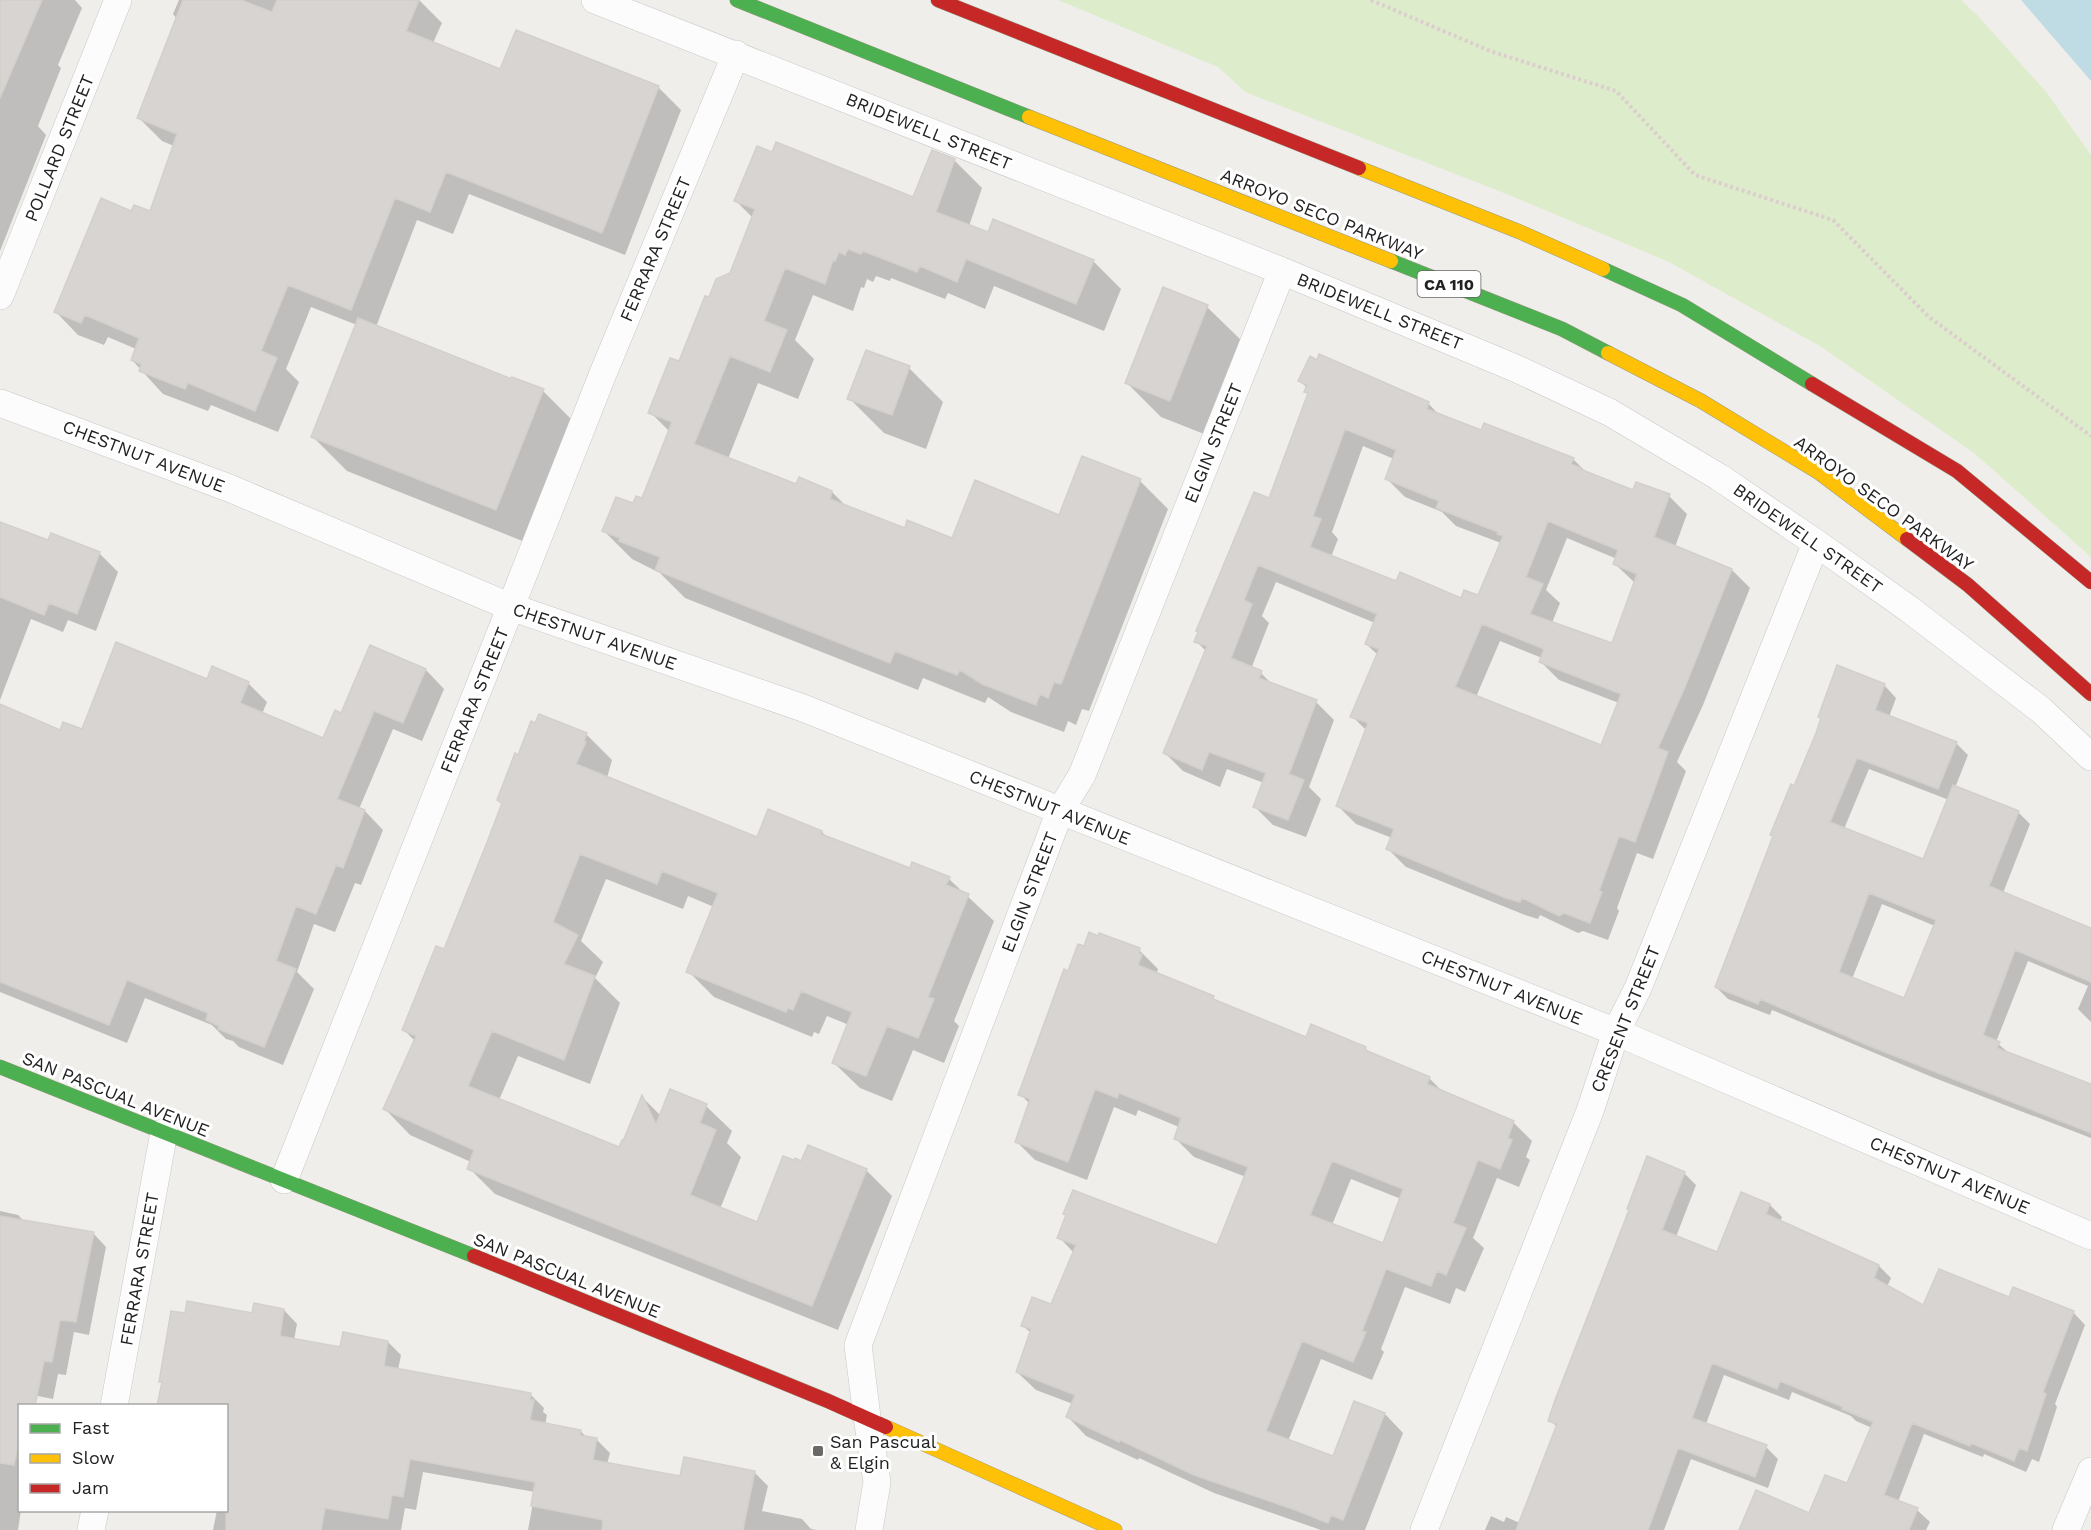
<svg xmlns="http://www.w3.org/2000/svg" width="2091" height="1530" font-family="'Work Sans',sans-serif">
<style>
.grass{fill:#ddeccb}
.water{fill:#bfdbe3}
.shadow{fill:#0003;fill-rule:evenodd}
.building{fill:#d7d4d2;stroke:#d3d0cc;stroke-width:1.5;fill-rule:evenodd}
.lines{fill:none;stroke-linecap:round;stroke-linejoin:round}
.street-casing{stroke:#c9c8c7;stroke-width:28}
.fast-casing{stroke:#999a82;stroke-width:15}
.slow-casing{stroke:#999a82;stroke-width:15}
.jam-casing{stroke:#999a82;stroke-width:15}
.path{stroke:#dccecd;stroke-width:4;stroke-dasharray:3 3;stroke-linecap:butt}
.street{stroke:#fdfcfc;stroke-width:27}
.fast{stroke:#4caf50;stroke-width:14}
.slow{stroke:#ffc107;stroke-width:14}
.jam{stroke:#c62828;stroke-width:14}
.poi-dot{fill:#6a6968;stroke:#fff;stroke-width:2}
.labels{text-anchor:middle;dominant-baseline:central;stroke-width:6;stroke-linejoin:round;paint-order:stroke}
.shield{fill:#fff;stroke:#646464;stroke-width:1.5}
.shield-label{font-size:16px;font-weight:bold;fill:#222}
.street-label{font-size:18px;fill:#222;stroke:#fff}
.poi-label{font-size:18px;fill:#222;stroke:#fff;text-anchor:start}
</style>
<rect width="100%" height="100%" fill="#f0eeeb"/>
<path class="grass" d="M1058 0H1961L1978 16 2047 93 2091 155V557L1974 453 1820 346 1669 262 1504 193 1245 92 1218 67Z"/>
<path class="water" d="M2021 0H2091V81Z"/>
<path class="shadow" d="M0 0H75L82 8 58 65 61 68 38 126 46 135 0 251Z
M179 0H419L442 23 433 43 501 71 658 87 681 110 625 255 469 194 453 234 417 220 376 327 513 381 543 391 577 425 530 544 347 471 312 436 357 325 311 307 286 369 299 382 278 432 211 405 208 411 163 394 132 360 136 349 108 337 104 345 78 335 56 312 132 213H151L174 146 162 141 139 118 177 19 173 14Z
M954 160 982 188 969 226 989 234 1093 261 1121 289 1104 331 994 286 985 309 948 293 945 299 891 278 890 281 876 276 873 282 867 279 864 288 861 287 853 311 813 295 795 340 814 359 798 399 758 383 728 459 797 486 832 492 847 507 906 530 953 540 1060 517 1140 481 1168 509 1089 711 1082 709 1076 725 1068 721 1064 732 1011 712 988 697 985 703 923 678 918 690 685 598 660 573 632 559 604 531 634 505 643 500 670 432 650 412 680 363 709 299 731 274 753 218 736 201 914 199Z
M1164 289 1207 307 1242 341 1204 434 1161 417 1127 383Z
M1320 356 1429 404 1440 416 1482 431 1573 459 1589 475 1634 492 1669 496 1687 514 1675 547 1732 570 1750 588 1703 705 1677 762 1686 771 1653 859 1637 853 1617 908 1619 911 1608 940 1583 931 1578 933 1540 915 1538 919 1525 915 1406 867 1388 849 1392 838 1356 824 1338 806 1366 730 1352 716 1378 655 1366 644 1375 623 1276 582 1262 616 1269 623 1251 669 1261 673 1274 686 1316 702 1334 720 1309 787 1321 799 1306 837 1273 825 1255 807 1264 783 1227 769 1220 787 1183 771 1165 753 1206 651 1196 641 1270 500 1309 395 1305 391 1307 388 1300 381 1318 362ZM1363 446 1394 459 1387 479 1405 497 1442 512 1456 526 1501 543 1479 597 1462 600 1397 583 1331 557 1338 539 1332 532ZM1567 538 1617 559 1615 564 1635 583 1613 645 1552 623 1560 603 1546 590ZM1500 641 1542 658 1541 662 1559 680 1619 703 1602 747 1476 697Z
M909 368 943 402 926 449 884 433 849 398Z
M0 523 49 542 99 553 118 572 96 631 68 620 63 632 31 619 0 700Z
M371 647 426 670 444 689 422 741 393 729 359 809 365 811 383 830 361 885 355 883 335 932 314 924 297 972 314 989 283 1065 239 1047 233 1041 226 1039 212 1025 145 998 127 1043 0 992V705L60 732 82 731 208 681 248 683 267 702 262 714 324 740 342 715Z
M1884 685 1896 698 1889 717 1956 743 1968 755 1955 788 2018 812 2030 824 2003 893 2091 929V1022L2078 1009 2088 986 2028 961 1996 1042 2010 1054 2091 1086V1138L1932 1077 1772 1010 1770 1015 1728 999 1716 987 1794 788ZM1869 769 1949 800 1924 861 1844 829ZM1882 904 1935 926 1904 1000 1852 979Z
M586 734 612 760 607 778 757 839 822 832 828 838 911 870 949 879 994 921 954 1021 959 1026 944 1063 913 1050 892 1101 860 1088 834 1063 849 1025 827 1016 819 1034 814 1032 812 1037 714 997 688 971 714 907 688 896 683 909 606 879 581 941 603 962 595 978 620 1003 590 1084 518 1056 499 1100 619 1149 624 1143 643 1098 661 1116 706 1106 732 1131 727 1143 741 1157 720 1209 758 1224 802 1163 866 1170 892 1196 838 1330 495 1194 469 1168 471 1162 410 1135 385 1109 415 1041 404 1030 445 951 503 805 498 800 519 757Z
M1139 950 1158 969 1157 972 1160 975 1213 998 1218 1002 1306 1039 1365 1048 1371 1054 1429 1078 1444 1093 1513 1122 1532 1141 1526 1157 1530 1160 1519 1187 1497 1178 1473 1238 1484 1248 1465 1292 1456 1288 1450 1304 1405 1287 1381 1349 1384 1352 1372 1380 1321 1359 1288 1441 1334 1458 1385 1414 1403 1433 1365 1530H1321L1214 1493 1139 1458 1138 1460 1086 1436 1068 1417 1073 1404 1036 1390 1017 1372 1031 1333 1023 1326 1052 1305 1074 1253 1059 1237 1218 1247 1246 1177 1194 1157 1175 1138 1179 1127 1138 1110 1136 1116 1114 1107 1087 1180 1035 1160 1017 1142 1030 1104 1020 1094 1069 973ZM1351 1179 1401 1199 1384 1245 1332 1225Z
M1684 1173 1696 1185 1676 1237 1717 1254 1741 1194 1770 1205 1782 1217 1780 1222 1879 1266 1891 1278 1887 1287 1924 1307 2009 1299 2073 1312 2085 1325 2055 1404 2057 1407 2039 1462 2032 1459 2026 1472 1984 1454 1983 1457 1924 1434 1898 1502 1917 1510 1930 1522 1926 1530H1804L1848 1485 1872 1428 1856 1421 1851 1416 1792 1392 1789 1400 1724 1375 1706 1424 1766 1447 1778 1459 1768 1488 1691 1459 1664 1530H1485L1491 1516 1504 1522 1506 1517 1520 1523 1558 1428 1550 1420Z
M0 1211 18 1215 25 1222 93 1233 106 1247 89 1335 74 1332 66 1375 58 1374 53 1399 3 1389 0 1386Z
M284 1310 297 1324 294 1340 342 1349 388 1342 401 1355 398 1370 530 1394 544 1408 543 1412 547 1415 545 1425 580 1431 587 1437 596 1439 610 1453 607 1464 681 1478 754 1472 768 1486 762 1511 802 1519 811 1529 817 1530H528L535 1492 423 1472 416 1510 405 1508 401 1530H213L217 1510H226V1406L163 1384 160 1381 186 1315H253Z
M0 1427 20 1430V1510H21L18 1530H0Z"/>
<path class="building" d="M0 0H42L0 98Z
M183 0H241L272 12 277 0H419L406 31 500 69 516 30 659 86 602 233 446 172 430 212 395 198 351 310 288 285 261 351 277 358 255 411 188 383 185 389 139 371 141 364 131 360 139 338 85 315 81 323 54 312 101 198 131 211 134 205 150 211 177 134 137 118Z
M776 142 913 197 932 150 955 159 936 212 988 232 993 219 1094 260 1076 304 966 259 957 282 920 266 917 272 863 251 861 254 848 249 845 255 839 252 835 261 833 260 825 284 785 268 764 321 787 330 770 372 730 356 694 444 796 484 799 477 832 491 830 499 905 528 907 520 952 538 975 480 1059 515 1082 456 1141 479 1061 684 1054 682 1048 698 1040 694 1036 705 982 684 960 670 957 675 895 651 890 663 655 570 660 557 619 541 620 538 602 531 616 497 633 503 636 496 642 498 672 422 648 413 670 358 679 361 705 296 709 297 716 279 730 273 755 209 734 201 757 146 772 152Z
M1163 287 1208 305 1170 401 1125 383Z
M358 318 512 379V377L544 389 496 510 311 437Z
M866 350 910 366 892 415 847 399Z
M1319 354 1429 402 1427 409 1481 430 1484 423 1574 458 1571 464 1581 468 1580 469 1633 490 1636 482 1670 494 1654 537 1732 569 1685 687 1658 748 1668 752 1635 842 1619 836 1599 891 1602 892 1590 923 1564 913 1559 916 1522 898 1520 902 1506 898 1386 849 1394 829 1336 806 1368 723 1350 717 1379 649 1365 644 1377 614 1258 565 1244 600 1252 604 1231 658 1262 671 1259 678 1317 700 1289 774 1304 780 1288 820 1253 807 1266 773 1209 752 1202 770 1163 753 1207 646 1194 642 1198 632 1196 631 1254 492 1269 498 1308 393 1304 392 1307 385 1298 381 1310 356 1317 360ZM1345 429 1396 450 1385 479 1439 501 1436 508 1498 532 1497 534 1503 536 1478 595 1464 590 1461 598 1400 572 1396 581 1310 547 1321 519 1313 516ZM1548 521 1618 550 1613 564 1637 574 1612 643 1530 614 1543 584 1526 577ZM1482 624 1544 649 1539 662 1621 694 1601 745 1455 687Z
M0 522 48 540 51 533 100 552 77 614 49 603 44 615 0 597Z
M116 642 207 679 212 666 249 682 240 703 323 738 335 710 341 713 370 645 426 669 403 723 374 711 337 799 365 810 343 868 336 865 316 914 296 906 276 961 296 969 264 1047 218 1029 219 1026 206 1020 208 1013 127 980 109 1025 0 982V704L60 730 63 722 82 729Z
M1837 665 1885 684 1875 710 1957 742 1938 789 1857 758 1830 822 1923 859 1953 785 2019 811 1989 886 2091 928V982L2015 950 1983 1035 2000 1042 1997 1048 2091 1084V1133L1867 1045 1760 999 1758 1004 1715 987 1773 836 1770 835 1791 784 1794 786 1816 733 1821 718 1818 717ZM1869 893 1936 920 1904 998 1839 972Z
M539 714 587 733 584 741 586 742 576 764 757 837 768 809 822 831 821 834 910 868 912 862 950 877 946 885 969 894 928 997 934 999 918 1038 887 1026 866 1076 832 1063 852 1012 801 991 793 1010 788 1008 786 1012 686 972 718 893 662 871 657 884 580 854 553 922 578 935 564 964 595 976 564 1060 492 1031 468 1086 619 1147 622 1140 623 1141 642 1095 656 1124 670 1089 707 1104 700 1123 716 1130 690 1195 757 1222 783 1156 794 1160 795 1158 801 1161 808 1145 867 1169 812 1306 467 1169 474 1150 383 1109 416 1036 402 1030 436 946 444 949 486 845 502 803 497 800 515 753 518 755 531 721 535 723Z
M1089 932 1098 936 1099 933 1140 948 1139 953 1142 955 1138 965 1214 996 1213 999 1306 1037 1311 1024 1366 1047 1365 1050 1430 1077 1427 1084 1514 1121 1508 1138 1512 1140 1500 1169 1478 1160 1453 1223 1466 1228 1446 1275 1437 1271 1431 1286 1386 1269 1362 1331 1366 1332 1353 1362 1302 1341 1266 1431 1333 1456 1354 1401 1385 1413 1343 1520 1331 1515 1328 1523 1298 1511 1194 1475 1120 1440 1119 1442 1066 1417 1075 1395 1016 1372 1031 1329 1021 1326 1032 1297 1051 1304 1076 1245 1057 1238 1066 1215 1063 1214 1073 1190 1217 1245 1248 1167 1174 1139 1181 1118 1119 1093 1117 1098 1095 1089 1068 1162 1015 1142 1030 1099 1018 1095 1064 969 1068 971 1078 944 1084 946ZM1332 1161 1403 1189 1383 1243 1310 1215Z
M1647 1156 1685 1172 1662 1230 1717 1252 1741 1192 1770 1204 1766 1214 1879 1265 1874 1278 1923 1305 1939 1269 2009 1297 2013 1287 2074 1311 2043 1392 2046 1394 2027 1451 2019 1448 2014 1461 1971 1443 1970 1446 1912 1423 1884 1495 1918 1508 1909 1530H1739L1756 1490 1809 1513 1825 1475 1847 1483 1873 1422 1842 1409 1843 1407 1780 1381 1777 1389 1712 1363 1692 1418 1767 1445 1755 1477 1678 1448 1648 1530H1516L1557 1424 1548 1421 1555 1400 1629 1210 1627 1209Z
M0 1216 94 1232 76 1322 60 1320 52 1362 44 1361 35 1406H20V1437L14 1465 0 1463Z
M187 1301 252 1313 254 1303 284 1309 280 1336 340 1347 343 1332 388 1341 384 1366 531 1393 530 1400H534L530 1420 581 1430 580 1435 597 1438 593 1460 680 1476 684 1457 755 1471 743 1530H602L603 1520 531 1506 535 1482 410 1459 403 1497 392 1495 388 1519 325 1508 321 1530H226V1406H157L162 1382H159L171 1311 185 1313Z"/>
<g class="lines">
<g class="street-casing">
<path id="street" d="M595 0 1282 271 1515 368 1609 412 1719 477 1816 543 1909 609 2041 710 2091 757
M0 296 118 0
M0 403 229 488 511 607 803 708 1616 1032 2091 1236
M284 1180 604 371 736 54
M114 1406 164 1132
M91 1530 95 1510
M869 1530 877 1482 867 1417 858 1345 1060 811 1082 775 1282 271
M1424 1530 1590 1111 1616 1032 1638 988 1816 543
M2066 1530 2091 1471"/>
</g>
<g class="fast-casing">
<path id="fast" d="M737 0 1029 117
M1391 261 1562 329 1608 353
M1603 269 1682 305 1812 384
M0 1067 474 1256"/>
</g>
<g class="slow-casing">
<path id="slow" d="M1029 117 1391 261
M1359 168 1520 232 1603 269
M1608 353 1701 401 1818 472 1907 539
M886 1427 1115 1530"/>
</g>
<g class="jam-casing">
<path id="jam" d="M938 0 1359 168
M1812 384 1957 471 2091 582
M1907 539 1968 585 2091 694
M474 1256 828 1401 886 1427"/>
</g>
<path class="path" d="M1371 0 1490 51 1616 91 1695 175 1833 220 1929 317 2091 436"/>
<use href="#street" class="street"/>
<use href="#fast" class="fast"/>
<use href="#slow" class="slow"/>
<use href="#jam" class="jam"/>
</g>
<rect class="poi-dot" x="812" y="1445" width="12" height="12" rx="3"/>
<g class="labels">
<rect class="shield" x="1417.5" y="271" width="63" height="26" rx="4.5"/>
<g class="shield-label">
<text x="1449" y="284">CA 110</text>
</g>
<g class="street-label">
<text transform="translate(929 131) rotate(22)">BRIDEWELL STREET</text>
<text transform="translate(59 148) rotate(-68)">POLLARD STREET</text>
<text transform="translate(1322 214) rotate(22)">ARROYO SECO PARKWAY</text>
<text transform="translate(655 249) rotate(-67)">FERRARA STREET</text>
<text transform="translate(1380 311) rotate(22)">BRIDEWELL STREET</text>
<text transform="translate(1213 443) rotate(-68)">ELGIN STREET</text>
<text transform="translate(144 456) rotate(21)">CHESTNUT AVENUE</text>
<text transform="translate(1884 503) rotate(36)">ARROYO SECO PARKWAY</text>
<text transform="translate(1808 538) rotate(35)">BRIDEWELL STREET</text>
<text transform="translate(595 636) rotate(19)">CHESTNUT AVENUE</text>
<text transform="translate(474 700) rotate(-68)">FERRARA STREET</text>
<text transform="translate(1050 807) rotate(22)">CHESTNUT AVENUE</text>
<text transform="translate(1029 892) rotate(-69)">ELGIN STREET</text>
<text transform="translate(1502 987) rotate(22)">CHESTNUT AVENUE</text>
<text transform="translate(1625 1019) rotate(-68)">CRESENT STREET</text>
<text transform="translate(116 1094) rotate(22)">SAN PASCUAL AVENUE</text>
<text transform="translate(1950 1175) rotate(23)">CHESTNUT AVENUE</text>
<text transform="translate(139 1269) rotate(-80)">FERRARA STREET</text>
<text transform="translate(567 1275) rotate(22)">SAN PASCUAL AVENUE</text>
</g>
<g class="poi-label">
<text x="830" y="1441">San Pascual<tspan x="830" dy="21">&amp; Elgin</tspan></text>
</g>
</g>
<rect x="18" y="1404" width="210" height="108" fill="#ffffff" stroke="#a7a7a7" stroke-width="1.5"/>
<rect x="30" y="1424" width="30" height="9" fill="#4caf50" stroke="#a7a7a7" stroke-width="1.5"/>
<text x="72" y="1434" font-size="18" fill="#222222">Fast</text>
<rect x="30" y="1454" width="30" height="9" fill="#ffc107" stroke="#a7a7a7" stroke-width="1.5"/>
<text x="72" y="1464" font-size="18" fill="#222222">Slow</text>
<rect x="30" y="1484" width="30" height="9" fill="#c62828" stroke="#a7a7a7" stroke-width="1.5"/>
<text x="72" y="1494" font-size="18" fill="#222222">Jam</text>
</svg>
